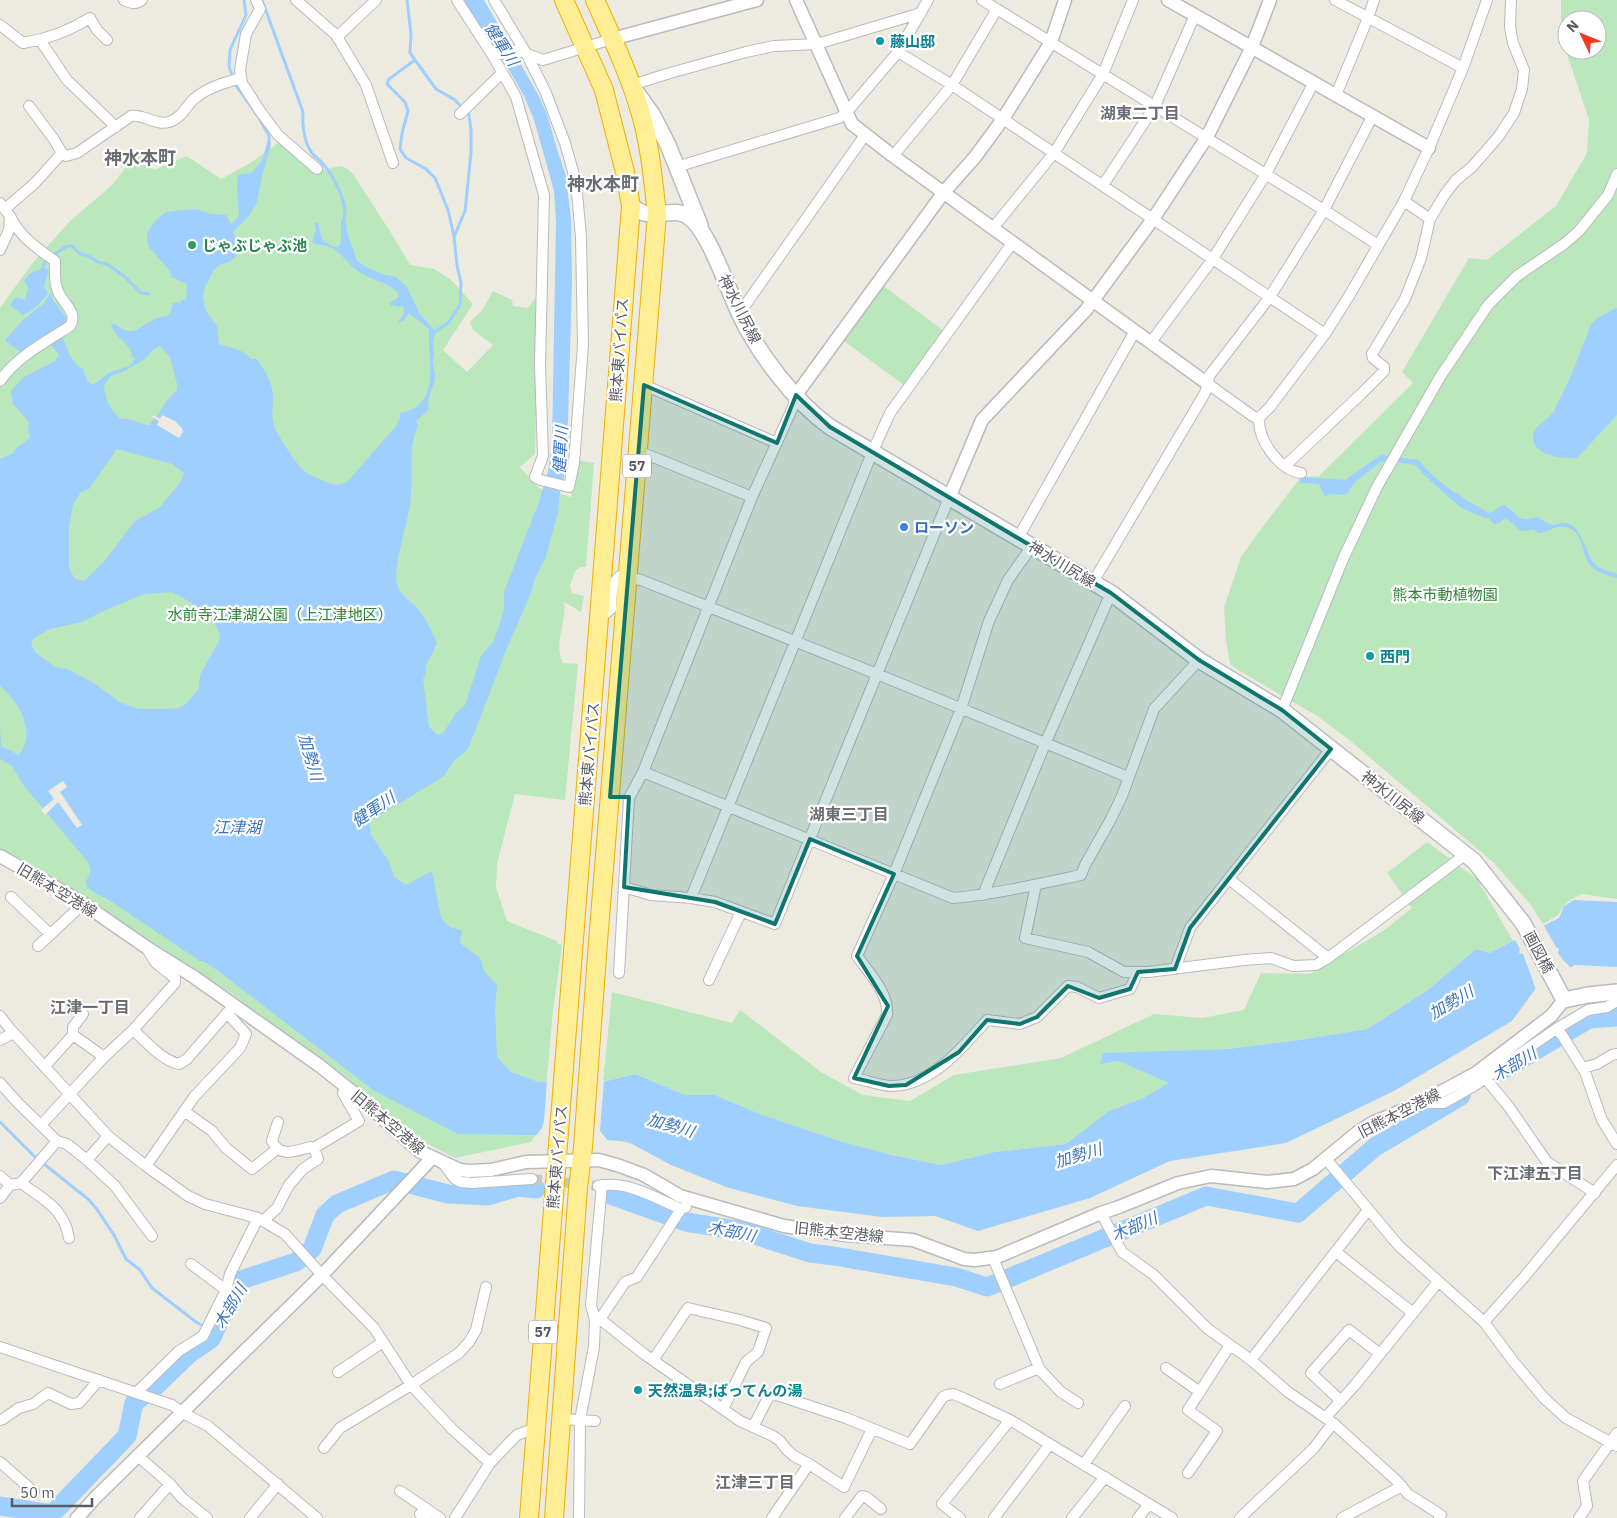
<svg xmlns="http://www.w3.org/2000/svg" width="1617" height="1518" font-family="'IBM Plex Sans','Noto Sans JP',sans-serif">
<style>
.green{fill:#bae7bc;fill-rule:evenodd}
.water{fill:#9ecfff;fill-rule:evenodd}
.pier{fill:#edebe0}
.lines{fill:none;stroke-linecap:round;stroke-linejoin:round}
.stream{stroke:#9ecfff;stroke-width:3}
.river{stroke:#9ecfff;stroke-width:19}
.minor-tunnel{stroke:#c8c7c0;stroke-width:10;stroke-dasharray:10 5;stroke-linecap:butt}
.minor-casing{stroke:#b8bac0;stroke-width:12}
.tertiary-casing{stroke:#b8bac0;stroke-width:15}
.secondary-casing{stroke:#b9bcc3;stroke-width:18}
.trunk-casing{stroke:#edaf00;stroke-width:20}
.minor{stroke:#fff;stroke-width:10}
.tertiary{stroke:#fff;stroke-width:12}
.secondary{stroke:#fff;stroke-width:15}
.trunk{stroke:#ffee94;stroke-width:18}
.marked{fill:#0f766e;fill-opacity:0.2;stroke:#0f766e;stroke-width:4;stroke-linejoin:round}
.culture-dot{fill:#0f9aa8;stroke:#fff;stroke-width:2}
.leisure-dot{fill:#2e9e5b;stroke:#fff;stroke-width:2}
.shop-dot{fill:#3f7fe0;stroke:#fff;stroke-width:2}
.labels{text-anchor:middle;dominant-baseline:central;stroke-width:4.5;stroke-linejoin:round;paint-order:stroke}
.shield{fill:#fff;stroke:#8b8d91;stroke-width:1}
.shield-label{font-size:14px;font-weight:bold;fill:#595c62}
.culture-label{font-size:15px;font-weight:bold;fill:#0d838f;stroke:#fff;text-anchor:start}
.leisure-label{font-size:15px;font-weight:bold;fill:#27864d;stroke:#fff;text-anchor:start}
.street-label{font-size:15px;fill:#595c62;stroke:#fff}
.shop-label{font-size:15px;font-weight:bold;fill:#366cbe;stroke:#fff;text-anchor:start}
.park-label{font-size:15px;fill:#2e8437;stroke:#fff}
.water-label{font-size:16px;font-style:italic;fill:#3873c0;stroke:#fff}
.neighbourhood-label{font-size:16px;font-weight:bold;fill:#6a6e74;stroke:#fff}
.quarter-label{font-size:18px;font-weight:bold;fill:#6a6e74;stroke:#fff}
</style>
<rect width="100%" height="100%" fill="#edebe0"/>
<path class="green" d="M1561 0H1617V899L1582 894 1570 900 1564 905 1558 915 1543 924 1530 904 1494 863 1348 739 1317 716 1238 670 1230 664 1226 641 1224 607 1241 557 1258 533 1301 477 1319 476 1413 383 1402 372 1469 258 1487 260 1556 206 1587 153 1589 120 1561 36ZM1567 20H1597V50H1567Z
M278 143 284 145 310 170C314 170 319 171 323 170 338 168 340 161 353 174L391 233 410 265 434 269 450 279 473 304 443 350 467 372 493 345 473 330 470 322 483 309 493 291 512 300 513 306 528 308 539 293 535 454 520 467 539 488 571 497 576 460 594 463 586 567H580L576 570 570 585 572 593 584 596 581 612 564 602C567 622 553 644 563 663L578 664 565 800 515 794 497 864 496 887 507 921 557 941V943L562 945 553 1011 543 1120 531 1142 455 1158 416 1138 352 1084 231 993 68 888 0 850V308L31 265 70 221 112 185 138 152 154 170 187 156 221 179 252 162Z
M881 284 944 331 904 385 841 339Z
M1427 842 1477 879 1513 941 1489 953 1476 949 1428 990 1367 1029 1300 1040 1228 1049 1175 1051 1100 1063 1118 1061 1169 1083 1143 1098 1109 1111 1066 1144 995 1152 941 1165 892 1155 846 1143 760 1114 715 1095H685L635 1074 603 1082 612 992 732 1023 740 1010 821 1072 863 1095 910 1101 954 1075 1061 1058 1154 1014 1202 1018 1244 1010 1261 973 1310 974 1383 931 1412 908 1387 873Z"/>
<path class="water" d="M464 0H484L539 96 547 114 556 146 566 176 571 220 572 281 567 458 564 477 560 493 558 513 546 556 534 581 531 593 507 648 468 749 453 762 444 776 369 822 371 835 388 860 394 877 406 885 432 871 441 918 450 927 462 931 460 943 480 958 484 971 497 985 495 1010 497 1057 511 1072 538 1082H603L635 1074 685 1095H715L760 1114 846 1143 892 1155 941 1165 995 1152 1066 1144 1109 1111 1143 1098 1169 1083 1118 1061 1100 1064 1103 1053 1228 1049 1300 1040 1367 1029 1428 990 1476 949 1489 953 1559 918 1564 906 1574 900 1617 902V967L1575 965 1571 967 1536 988 1512 1021 1394 1091 1286 1143 1170 1161 1090 1198 978 1231 935 1216 882 1217 797 1206 726 1187 671 1165 630 1143 620 1141 532 1135 458 1134 373 1090 217 970 203 961H200L106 898 98 895 87 887 86 882 91 870 88 862 24 786 12 766 0 759V726L1 746 19 755C37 732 19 702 0 686V459L12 454 18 447 30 438 28 430 29 422 13 404 11 391 24 377 55 361 59 355C55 348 50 345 46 338L22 353 5 340 24 319 44 303 51 292 53 300 68 320 65 325 58 330 67 347 70 356 76 364 83 369 88 382 93 385C99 381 104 375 111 372 120 368 131 369 135 358L132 357C131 342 115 339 111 325L114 323C133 338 134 330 153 320 158 317 164 317 169 315L172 309V304L178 302 179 304 182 300H186L187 284 171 277 170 271 148 246 147 234 154 222 166 212 182 210 196 209 211 214 226 215 231 224 239 216 237 187 238 175 251 173 262 161 269 136 271 144 262 176 257 202 249 216 233 232 241 252 229 262 219 265 213 271 205 287 203 297 205 308 209 316 217 326 219 344C232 348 243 349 251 359H257C265 372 273 382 273 398 273 407 271 416 274 425 277 435 295 462 303 470 309 475 317 478 324 481 333 485 340 487 349 480L396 426 400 419V413C443 406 427 359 429 329L409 313 404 320 398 323 404 313 403 307 390 305V302L398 298 399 294C388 281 371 281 358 271 349 265 343 255 334 249 328 245 322 245 315 244L312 241 316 230 315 223 318 222 322 240 332 246 338 247 341 242V221L345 213 347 232 357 261 368 268 382 274 396 277 407 287 419 313 436 332C431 341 434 346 434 355 434 358 432 360 433 363 433 369 436 372 435 379 433 391 426 396 429 409L416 421 418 426C407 450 414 478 410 505 407 524 393 568 397 584 400 597 414 602 421 613 428 621 432 633 437 643L426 666V673L423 679 429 727 438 735 444 732 456 713 465 705 481 656 493 642 500 623 504 609V592L539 502 548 471 552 443 556 222 554 191 548 169 534 120 524 96 503 60 495 52ZM160 346 170 357 177 384V390L167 400 159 413 149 425C139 425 132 417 121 419 109 409 105 400 104 385L111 376 124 371 145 359 153 350ZM117 449 172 464 184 473 180 483 159 508 135 521 103 563 84 581 74 578 69 567V528L73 504 81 492 89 489ZM171 592C186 598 222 621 220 639L200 675 199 689 187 703 179 708 162 709H139L121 703 92 682 67 669 55 667 36 653 32 646 31 642 34 638 50 629 82 622 99 613 144 594Z
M46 268 49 270 44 286 48 293C41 303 34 310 23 315L10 305 16 297 25 300 28 288 24 280 31 273Z
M1617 308V415L1578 457C1566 461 1534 455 1533 439 1532 427 1544 423 1550 416 1554 412 1556 407 1558 402 1569 384 1576 362 1584 343 1587 337 1588 330 1591 325 1596 317 1609 312 1617 308Z
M1381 455 1419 460C1431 478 1457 494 1475 505 1480 507 1484 511 1489 513 1496 512 1498 506 1504 505 1520 513 1515 524 1537 517L1551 525C1555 525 1559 523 1563 523 1580 521 1585 551 1593 562 1598 569 1609 571 1617 574V578C1609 576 1599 573 1592 567 1580 557 1586 531 1565 527 1555 525 1547 533 1538 533L1534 529C1516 535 1518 525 1506 519L1502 520 1500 523 1494 524 1489 518H1484L1460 507 1425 476 1416 465 1386 461 1381 462 1355 482 1348 493 1344 495 1329 494 1325 497 1319 484 1300 483 1301 477 1345 480Z"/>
<path class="pier" d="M154 415 160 419 162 415 175 421 182 428 183 432 179 438 157 425 159 421 152 417Z
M63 781 67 787 60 792 82 825 77 828 58 802 45 815 41 810 54 799 48 791Z
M1543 924 1556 947 1559 949 1558 953 1563 960 1572 969 1536 991 1532 978 1523 954 1519 953 1520 949 1514 938Z
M547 1080H604L600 1131 609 1142 535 1137 542 1128 544 1121Z"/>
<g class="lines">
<path class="stream" d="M244 0 246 15 230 50 229 67 237 87 259 118 269 136V140
M262 0 303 112C302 124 304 143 312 153 315 157 320 160 323 164 334 177 346 199 345 217
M407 0 411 34 410 53 436 89 455 100 469 115 471 130V153L465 211 454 237 457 265 461 283 460 305 448 323 433 333
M415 60 389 79 387 84 405 102 408 111 402 133 400 149 406 158 426 169 435 178 448 210 454 236
M55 254 67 246H72L79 253 90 257 98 262 107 264 124 276 141 293 149 294
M42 270 45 262
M0 1122 34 1156 88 1199 96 1208 114 1235 126 1259 140 1270 152 1288 196 1322 214 1332
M0 1508V1506"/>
<path class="river" d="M1499 1072 1589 1019 1617 1017
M608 1194 686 1222 742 1231 810 1253 834 1256 956 1277 987 1287 1206 1196 1298 1213 1375 1147 1461 1096
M0 1506 52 1514 127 1436 134 1403 156 1386 189 1354 211 1339 234 1291 241 1280 296 1262 312 1249 325 1215 337 1204 394 1180 448 1194 488 1196 518 1187 536 1189"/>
<path class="minor-tunnel" d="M532 1179 598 1186"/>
<g class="minor-casing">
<path id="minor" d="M124 0C131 3 135 5 142 0
M256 0 260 9 246 34 240 70 242 83 260 111 278 135 317 169
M296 0 336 35 366 85 393 163
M457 0 493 56 516 97 544 195 540 364 543 456 535 477 541 480 569 487 574 463 583 345 581 237 576 182 565 143 546 93 526 53 494 0
M982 0 1324 210 1378 245
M1335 0 1463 68
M0 25 23 43C48 39 69 31 90 18L97 30 107 40
M337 37 376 0
M40 40 67 80 116 127
M898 52 952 85 1325 334
M493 56 517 50 543 60 612 39
M632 85 670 73 746 52 774 46 817 44 921 13
M1336 95 1368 18 1374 0
M29 106 53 138 62 153 66 156 77 153 131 116C144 114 156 126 169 122 182 118 185 107 194 99 208 87 224 83 241 78
M460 114 502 73
M893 156 952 85 997 9
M676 167 839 118 846 113 898 52 928 0
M1103 185 1155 106 1195 15
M1404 201 1430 219
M0 203 10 216 9 230 0 250
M5 209 35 183 62 153
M993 228 1054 153 1103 74 1133 0
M739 314 865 135
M1151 342 1212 260 1266 174 1314 82
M0 381C16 357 46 342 70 326 79 312 61 302 57 289 54 280 55 270 55 261 38 249 19 236 10 216
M1208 384 1254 417 1259 418 1270 407 1325 334 1349 296 1404 201 1429 148 1463 68 1487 0
M644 385 777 443
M796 395 793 407 752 497 643 772 953 898C996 894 1039 884 1081 875L1085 865 1111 819 1122 796 1154 709 1199 660
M1259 418C1258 440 1279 470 1301 473
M638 451 752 497
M1285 466 1361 394 1384 371V367L1373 358 1372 354 1405 299 1421 258 1430 219 1445 194 1456 180 1472 167 1499 136 1514 113 1522 89 1524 70 1513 43 1510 27 1511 0
M949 498 775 924 715 902 691 898 872 453 890 413 1013 242
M1018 538 1135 331
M1032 546 1008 580 989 621 961 709 894 874 857 956C869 973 889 993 887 1015L854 1078C866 1080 880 1086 892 1086 931 1086 963 1047 987 1020L1020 1024 1037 1017 1068 986 1077 987 1099 998 1130 989 1138 972
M1093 582 1205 393 1208 384 1209 376 1269 298 1288 268 1324 210 1373 115
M600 618 611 609C612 597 610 584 620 576L641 580 877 674 1128 777
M1282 710 1343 559 1377 487 1440 377 1488 305 1517 276 1564 244 1579 231 1608 195 1617 174
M1229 879 1328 958
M1036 885 1025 938 1088 952 1124 972H1148L1244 960 1271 958 1293 966 1316 965 1328 958 1466 854
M624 887 651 895 691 898
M983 895 1045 744 1111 593
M11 897 50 934
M38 946 83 904
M147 949 156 963 175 978V983L133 1030C147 1042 161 1060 179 1064L187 1059 227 1013
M1175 969 1190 928 1331 749
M619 973 629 798 643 772
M709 980 741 912
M0 1016 11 1030 108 1136 146 1166 188 1196 205 1204 258 1218 285 1234 322 1275 374 1328 411 1385 452 1429 490 1463
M1556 1029 1588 1010 1607 1007 1617 1001
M73 1035V1027L83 1014
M0 1040 13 1033
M45 1066 73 1035 104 1057
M1583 1068 1597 1064 1612 1055 1617 1054
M1486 1079 1509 1107 1547 1162 1595 1193
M0 1083 18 1103 57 1141
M1420 1103H1444L1474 1086 1556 1029 1562 1035 1585 1072 1602 1120 1617 1144
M184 1111 212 1131 226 1148 252 1169 277 1149
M278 1122 272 1141C280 1159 297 1150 311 1147L314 1148
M41 1125 104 1057 133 1030
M1326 1159 1399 1246 1484 1322 1513 1361 1544 1398 1566 1418 1617 1446
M87 1160 115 1186 152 1236
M442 1162 455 1179 461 1182 472 1183 532 1179
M146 1166 194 1097 240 1048 246 1034 227 1013 231 1009
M0 1176 10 1185
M21 1183C43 1199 64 1208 69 1238
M598 1186C627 1180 655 1198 681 1209L686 1207
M0 1198 10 1185 21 1183 57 1141 67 1144 87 1160 108 1136
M1101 1213 1122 1252 1154 1275 1208 1329 1251 1360 1288 1392 1333 1423 1397 1481 1408 1494 1441 1515 1439 1518
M263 1221 277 1208 289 1185 303 1169 318 1159 314 1148 359 1121 343 1093 347 1088
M1336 1252 1413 1313
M993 1258 1040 1370 1061 1392 1078 1403
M191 1264 226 1290
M600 1319 625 1282 637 1277 681 1209
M595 1320 600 1319 644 1354 740 1421 773 1436 780 1441 787 1450 794 1456 809 1464 772 1518
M1484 1322 1525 1276 1617 1165
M0 1347 172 1405 183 1413 208 1426 317 1518
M653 1360 688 1308 740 1320 766 1328 758 1352 746 1362 723 1409
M1251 1360 1368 1210
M1166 1368 1200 1392
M338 1372 383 1342
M1000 1384 1039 1368
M136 1393 179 1351 203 1336 226 1290 230 1274 258 1218
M1341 1401 1311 1373 1349 1330 1380 1354
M1326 1417 1355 1385 1438 1282
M561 1419 595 1421
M0 1420 3 1419 19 1408 33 1404 48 1393 71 1404 79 1403 99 1380
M753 1427 769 1396 777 1395 846 1418 910 1444 943 1397 947 1395 953 1394 963 1398 1010 1420 1172 1518
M324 1448 340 1428 411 1385 459 1353 469 1342 476 1330 486 1287
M138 1456 170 1484 182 1498 207 1518
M0 1462 34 1492
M809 1464 844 1487 872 1429
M1084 1464 1125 1406
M1188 1473 1217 1431 1188 1410 1230 1345
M400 1491 440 1518
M420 1514 425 1518
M140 1518 170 1484
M250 1518 278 1484
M455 1518 490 1463 510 1442 517 1435 536 1428
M579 1518 580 1420 594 1347 595 1320 591 1305 602 1185
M845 1518 862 1496 866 1497 881 1509
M960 1518 942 1504 1010 1420
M994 1518 1050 1444
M1072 1518 1105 1477
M1138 1518 1149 1504
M1240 1518 1313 1449 1333 1423
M1342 1518 1402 1486
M1579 1518 1587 1506 1583 1481 1617 1433"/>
</g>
<g class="tertiary-casing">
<path id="tertiary" d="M796 0 852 124 893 156 1208 384
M1168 0 1429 148
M612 39 757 0
M796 395 944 192 975 157 1003 119 1051 42 1065 0
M949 498 982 420 1086 310 1153 219 1207 137 1252 47 1270 0
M0 856 78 900 146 947 194 977 320 1066 360 1098 402 1136 421 1152 460 1170 469 1171 491 1170 526 1162 599 1160 620 1166 644 1175 680 1196 784 1226 846 1235 913 1240 964 1259 975 1260 997 1257 1101 1213 1119 1207 1178 1183 1211 1176 1267 1182 1294 1179 1313 1169 1358 1132 1372 1123 1420 1103 1476 1073 1551 1016 1564 1000
M77 1518 96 1497 322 1275 432 1158"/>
</g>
<g class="secondary-casing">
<path id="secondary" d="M637 93 652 114 668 145 700 225
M631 206C635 208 640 212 644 213 658 217 677 207 689 217 709 231 728 290 740 315 759 354 794 401 830 427L1111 593 1199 660 1282 710 1474 861 1523 923 1564 1000 1588 995 1617 992"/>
</g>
<g class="trunk-casing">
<path id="trunk" d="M529 1518 631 206 625 172 604 90 564 0
M554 1518 578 1188 583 1147 598 942 657 214C653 179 650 144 640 111 629 73 611 36 595 0"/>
</g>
<use href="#minor" class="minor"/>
<use href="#tertiary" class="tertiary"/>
<use href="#secondary" class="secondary"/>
<use href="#trunk" class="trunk"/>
</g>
<path class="marked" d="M644 385 777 443 796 395 830 427 1111 593 1199 660 1282 710 1331 749 1190 928 1175 969 1138 972 1130 989 1099 998 1068 986 1037 1017 1020 1024 987 1020 959 1052 906 1085 889 1086 854 1078 888 1006 857 956 894 874 810 839 775 924 715 902 624 887 629 797H610Z"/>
<g class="culture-dot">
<circle cx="880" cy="41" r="5"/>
<circle cx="1370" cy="656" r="5"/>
<circle cx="638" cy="1390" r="5"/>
</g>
<circle class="leisure-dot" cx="192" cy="245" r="5"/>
<circle class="shop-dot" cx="904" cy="527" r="5"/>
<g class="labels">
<g class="shield">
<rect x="623" y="454.5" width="28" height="23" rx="4"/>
<rect x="529" y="1320.5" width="28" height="23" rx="4"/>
</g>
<g class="shield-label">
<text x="637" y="466">57</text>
<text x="543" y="1332">57</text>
</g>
<g class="culture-label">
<text x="890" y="41">藤山邸</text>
<text x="1380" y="656">西門</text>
<text x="648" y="1390">天然温泉;ばってんの湯</text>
</g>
<g class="leisure-label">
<text x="202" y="245">じゃぶじゃぶ池</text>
</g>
<g class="street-label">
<text transform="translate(740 309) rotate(63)">神水川尻線</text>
<text transform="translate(619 350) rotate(-86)">熊本東バイパス</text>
<text transform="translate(1062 564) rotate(31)">神水川尻線</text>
<text transform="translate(589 754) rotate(-85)">熊本東バイパス</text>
<text transform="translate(1393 797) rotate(38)">神水川尻線</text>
<text transform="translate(57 890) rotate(31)">旧熊本空港線</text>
<text transform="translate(1539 952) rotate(62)">画図橋</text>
<text transform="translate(1399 1113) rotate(-27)">旧熊本空港線</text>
<text transform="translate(388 1122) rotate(40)">旧熊本空港線</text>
<text transform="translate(557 1157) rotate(-85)">熊本東バイパス</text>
<text transform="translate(839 1232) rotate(6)">旧熊本空港線</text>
</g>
<g class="shop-label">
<text x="914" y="527">ローソン</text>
</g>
<g class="park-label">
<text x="1445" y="594">熊本市動植物園</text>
<text x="280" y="614">水前寺江津湖公園（上江津地区）</text>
</g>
<g class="water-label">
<text transform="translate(502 44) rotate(57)">健軍川</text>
<text transform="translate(560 450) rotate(-87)">健軍川</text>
<text transform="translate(311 757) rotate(74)">加勢川</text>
<text transform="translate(373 809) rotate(-34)">健軍川</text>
<text x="237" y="827">江津湖</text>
<text transform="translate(1451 1002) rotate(-31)">加勢川</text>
<text transform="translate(1514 1064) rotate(-31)">木部川</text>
<text transform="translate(671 1125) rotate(16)">加勢川</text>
<text transform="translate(1078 1155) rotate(-17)">加勢川</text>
<text transform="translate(1134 1226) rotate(-23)">木部川</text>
<text transform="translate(732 1231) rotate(12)">木部川</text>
<text transform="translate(230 1306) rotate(-59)">木部川</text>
</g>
<g class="neighbourhood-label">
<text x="1140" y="113">湖東二丁目</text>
<text x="849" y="814">湖東三丁目</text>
<text x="90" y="1007">江津一丁目</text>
<text x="1535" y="1173">下江津五丁目</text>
<text x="755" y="1482">江津三丁目</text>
</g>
<g class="quarter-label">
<text x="140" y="157">神水本町</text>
<text x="603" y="183">神水本町</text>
</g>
</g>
<g transform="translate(1582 35) rotate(313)"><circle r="24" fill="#ffffff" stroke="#bdbec0"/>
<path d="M0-4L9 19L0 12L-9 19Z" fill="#f43b1f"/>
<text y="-8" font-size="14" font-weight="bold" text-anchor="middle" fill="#595c62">N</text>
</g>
<path d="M12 1498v8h80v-8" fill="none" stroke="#595c62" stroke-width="2.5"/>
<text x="20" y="1498" font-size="15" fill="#595c62" stroke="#ffffff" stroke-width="4" paint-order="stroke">50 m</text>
</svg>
